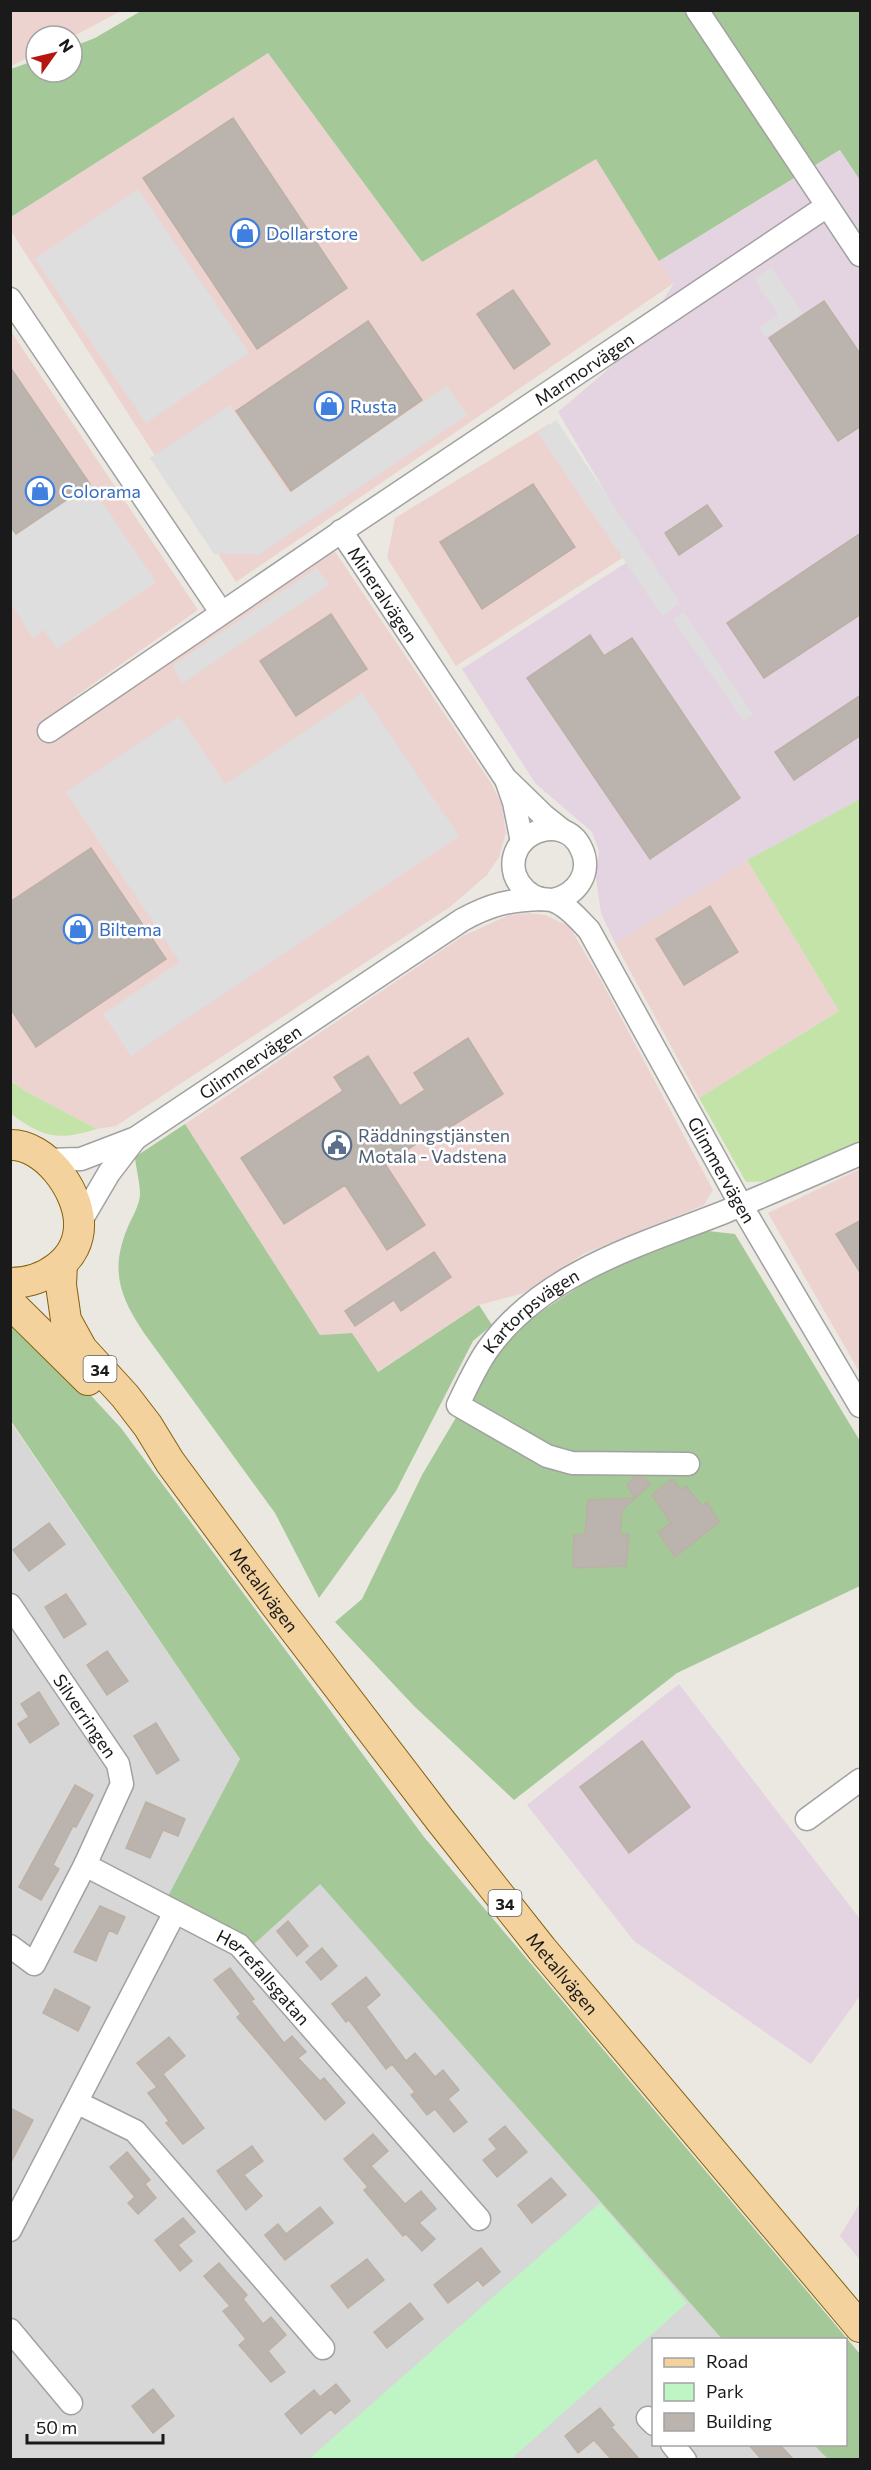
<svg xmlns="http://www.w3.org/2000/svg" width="871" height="2470" font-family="Commissioner,sans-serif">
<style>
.residential{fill:#d8d7d7}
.commercial{fill:#ecd3d0}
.industrial{fill:#e4d3e0}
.grass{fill:#c3e3a9}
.forest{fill:#a4c898}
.park{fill:#bff4c5}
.parking{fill:#dedede}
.building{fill:#bbb4ae;stroke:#bcb0a4;stroke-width:1.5}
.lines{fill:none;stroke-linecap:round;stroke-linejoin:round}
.minor-casing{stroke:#a1a1a1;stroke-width:25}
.major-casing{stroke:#86620b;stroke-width:32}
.minor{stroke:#fff;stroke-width:22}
.major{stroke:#f4d29d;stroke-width:30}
.labels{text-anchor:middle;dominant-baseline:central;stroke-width:5;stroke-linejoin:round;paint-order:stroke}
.shield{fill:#fff;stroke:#5f5f5f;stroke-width:1.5}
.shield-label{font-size:16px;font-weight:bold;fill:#1a1a1a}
.shop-label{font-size:18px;fill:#366cbe;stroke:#fff;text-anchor:start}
.street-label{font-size:18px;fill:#1a1a1a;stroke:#fff}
.service-label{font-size:18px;fill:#4e5e75;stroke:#fff;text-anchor:start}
</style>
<rect width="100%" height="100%" fill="#ebe8e1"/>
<path class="residential" d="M10 1421 240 1759 165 1904 250 1948 320 1883 722 2339 654 2340V2444L814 2445 828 2459H11Z"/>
<path class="commercial" d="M10 11 11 10 121 11 72 37 36 36V54L11 66Z
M268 53 422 262 596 158 674 283 236 582 11 231V217Z
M10 330 198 610 73 698 85 718 334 550 491 783 502 804 504 820 506 832 499 857 487 875 450 907 116 1126 97 1129 27 1092 11 1080Z
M549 424 630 553 456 666 387 558 395 518Z
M747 860 839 1011 699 1098 615 943Z
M529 913 545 915 569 926 603 984 713 1190 704 1205 583 1254 524 1293 479 1305 377 1372 352 1333 320 1335 185 1124 463 936 509 915Z
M860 1169V1373L768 1213Z"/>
<path class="industrial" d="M841 150 860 180V799L747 860 615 943 601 913 596 878 599 851 592 832 535 783 462 669 641 553 558 412 633 348 674 283 659 261Z
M679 1684 860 1919V1996L811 2064 634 1941 527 1805Z
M860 2203V2260L840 2236Z"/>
<path class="grass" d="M860 799V1154L807 1180 746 1182 699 1098 839 1011 747 860Z
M10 1080 27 1092 97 1129C58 1141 44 1138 11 1114Z"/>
<path class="forest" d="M141 11H860V180L840 150 659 261 596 159 422 262 268 53 11 217V69L36 60V72H72V47L95 38Z
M185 1124 320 1335 352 1333 378 1372 479 1305 492 1325 473 1341 396 1491 319 1598 275 1513 144 1333C120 1297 110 1271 127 1229 131 1219 140 1205 140 1194 140 1182 136 1169 135 1157Z
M708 1231 735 1234 860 1441V1586L677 1673 514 1800 414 1706 335 1622 362 1599 422 1475 464 1404 511 1332 599 1273Z
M10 1316 56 1358 121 1428 424 1837 860 2354V2459H828L814 2445 846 2444V2340L722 2339 320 1884 250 1948 164 1904 240 1759 11 1421Z"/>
<path class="park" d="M600 2203 687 2303 511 2459H309Z"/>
<path class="parking" d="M138 189 249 353 146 423 35 259Z
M771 267 803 313 766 338 759 328 778 315 754 279Z
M447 386 467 415 260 554H214L150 458 230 405 288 492Z
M556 420 680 603 662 616 538 433Z
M90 484 156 582 57 649 44 630 33 638 11 604 10 526 16 534Z
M317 568 329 585 183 683 172 666Z
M684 612 753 714 743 721 673 619Z
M362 693 459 836 131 1056 103 1014 180 962 66 792 179 716 225 784Z"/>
<path class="building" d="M233 118 347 288 257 349 143 178Z
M513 290 550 344 514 369 477 314Z
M824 301 861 355V426L838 441 769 338Z
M368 321 422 400 291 491 236 411Z
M10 367 90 484 16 534 10 526Z
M533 484 575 547 482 609 440 542Z
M707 505 722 526 679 555 665 533Z
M861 533V614L764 678 727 623Z
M331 614 367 669 296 716 260 661Z
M590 635 604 656 632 638 740 798 650 859 527 678Z
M861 695V735L794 780 775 752Z
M91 848 166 959 36 1047 10 1008V902Z
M710 906 738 952 684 985 656 939Z
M468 1038 503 1094 449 1128 447 1124 385 1164 425 1225 387 1250 345 1185 284 1224 241 1158 343 1091 334 1077 368 1056 400 1106 425 1090 414 1073Z
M861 1220V1274L836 1234Z
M434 1252 451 1277 401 1311 394 1300 355 1326 345 1311Z
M634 1477H642L651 1484 635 1498 627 1485Z
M672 1479 681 1490 686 1486 702 1506 707 1502 719 1522 675 1557 658 1532 671 1523 652 1495Z
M635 1498 622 1510 620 1534H629L626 1566 573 1568 574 1535 585 1534 588 1500Z
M49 1523 65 1544 29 1571 13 1550Z
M66 1594 86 1624 64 1638 45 1607Z
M107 1651 128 1681 107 1695 87 1665Z
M39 1692 59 1724 30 1743 18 1724 29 1717 21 1704Z
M156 1723 179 1760 157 1774 134 1736Z
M642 1741 690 1807 629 1853 580 1787Z
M75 1785 93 1795 76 1827 73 1826 53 1865 59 1869 41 1900 19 1887Z
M146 1802 185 1819 178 1836 163 1830 150 1858 126 1848Z
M100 1906 125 1917 117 1934 109 1930 96 1961 74 1952Z
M288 1921 308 1946 297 1956 277 1931Z
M322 1948 337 1966 321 1980 306 1962Z
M230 1968 254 1999 251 2001 284 2043 292 2036 306 2052 298 2058 320 2081 324 2078 345 2103 325 2120 237 2017 241 2014 214 1980Z
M366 1977 380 1995 366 2007 406 2061 415 2053 435 2077 443 2070 459 2090 448 2099 467 2122 454 2132 435 2109 427 2115 411 2095 415 2092 392 2064 386 2069 349 2020 346 2022 332 2004Z
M55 1989 90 2007 78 2031 43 2013Z
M169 2037 185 2056 163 2074 204 2128 183 2144 166 2123 169 2121 148 2093 157 2087 137 2063Z
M10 2108 33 2120 10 2164Z
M505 2126 527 2152 497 2177 483 2160 497 2149 489 2139Z
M373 2134 388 2151 371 2166 405 2204 421 2191 436 2209 419 2223 435 2239 422 2251 406 2234 403 2236 364 2190 368 2187 344 2159Z
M252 2146 263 2161 244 2175 262 2196 246 2210 217 2171Z
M127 2152 150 2180 145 2184 156 2198 138 2214 128 2203 135 2197 110 2167Z
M551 2178 566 2195 532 2223 518 2205Z
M320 2207 333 2223 285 2260 265 2235 278 2224 286 2234Z
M183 2218 195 2232 178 2245 192 2261 180 2271 155 2240Z
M481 2248 500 2272 483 2286 478 2280 448 2303 434 2285Z
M367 2259 384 2280 348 2308 331 2286Z
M219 2263 247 2295 243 2299 263 2324 271 2317 286 2335 268 2351 285 2372 271 2382 239 2345 246 2339 223 2311 230 2306 204 2276Z
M410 2303 423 2319 387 2348 374 2332Z
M336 2384 350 2401 335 2414 331 2409 301 2434 285 2414 314 2390 320 2397Z
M153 2389 174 2416 153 2433 132 2406Z
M600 2408 614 2425 611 2427 640 2460H612L594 2440 578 2453 565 2436Z
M749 2445H780L794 2460H762Z"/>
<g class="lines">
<g class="minor-casing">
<g id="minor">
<path d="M697 10 860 255"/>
<path d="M10 299 221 612"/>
<path id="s1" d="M341 531 505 778 543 815 563 831"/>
<path id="s2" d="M49 731 354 523 827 206"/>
<path d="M507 782 514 802 522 842"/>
<path id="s3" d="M553 900C577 895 593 872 581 848 563 810 503 834 515 875 519 886 529 896 541 899 545 900 550 899 554 901 568 906 579 920 589 930L741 1205 860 1406"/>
<path id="s4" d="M46 1160 81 1159 136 1138 462 920C491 904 509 900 542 899"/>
<path d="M79 1224 109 1173 135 1139"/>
<path id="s5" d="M688 1464 572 1463 547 1456 458 1405C467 1386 476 1366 488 1349 542 1273 640 1245 722 1213 768 1194 814 1174 860 1154"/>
<path id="s6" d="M10 1605 118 1764 122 1784 85 1865 34 1964 10 1946"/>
<path d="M807 1819 860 1780"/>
<path id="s7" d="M85 1865 239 1945 479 2219"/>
<path d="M78 2103 135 2131 323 2348"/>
<path d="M10 2230 175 1912"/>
<path d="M10 2330 71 2403"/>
<path d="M648 2418 654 2424"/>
<path d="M672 2444 685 2460"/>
</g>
</g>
<g class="major-casing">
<g id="major">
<path d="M10 1145C45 1144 78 1190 79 1222 81 1260 44 1283 10 1283"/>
<path id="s8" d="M62 1264 61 1285 66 1320 82 1349 125 1396 148 1426 170 1462 274 1603 440 1820 542 1949 860 2327"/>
<path d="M10 1303 88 1380"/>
</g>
</g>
<use href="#minor" class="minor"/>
<use href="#major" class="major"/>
</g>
<defs>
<g id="shop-ring" transform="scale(1.5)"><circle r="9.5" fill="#fff" stroke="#3f7fe0" stroke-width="1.5"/><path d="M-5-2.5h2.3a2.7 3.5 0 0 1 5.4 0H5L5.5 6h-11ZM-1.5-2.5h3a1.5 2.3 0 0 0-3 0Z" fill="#3f7fe0"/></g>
<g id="civic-ring" transform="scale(1.5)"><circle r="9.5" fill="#fff" stroke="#5c6f8a" stroke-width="1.5"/><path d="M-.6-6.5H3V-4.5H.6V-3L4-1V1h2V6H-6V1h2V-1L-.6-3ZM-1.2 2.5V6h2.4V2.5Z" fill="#5c6f8a"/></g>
</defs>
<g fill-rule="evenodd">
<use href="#shop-ring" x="245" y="233"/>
<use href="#shop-ring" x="329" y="406"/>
<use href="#shop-ring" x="40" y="491"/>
<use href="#shop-ring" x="78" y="929"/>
<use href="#civic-ring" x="337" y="1145"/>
</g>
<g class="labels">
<g class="shield">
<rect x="83.5" y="1356" width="33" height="26" rx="4.5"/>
<rect x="488.5" y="1890" width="33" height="26" rx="4.5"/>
</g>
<g class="shield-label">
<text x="100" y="1369">34</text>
<text x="505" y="1903">34</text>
</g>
<g class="shop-label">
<text x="266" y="233">Dollarstore</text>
<text x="350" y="406">Rusta</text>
<text x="61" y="491">Colorama</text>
<text x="99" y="929">Biltema</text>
</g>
<g class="street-label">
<text stroke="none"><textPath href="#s2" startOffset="646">Marmorvägen</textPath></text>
<text stroke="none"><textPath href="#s1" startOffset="76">Mineralvägen</textPath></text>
<text stroke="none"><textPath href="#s4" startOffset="231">Glimmervägen</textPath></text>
<text stroke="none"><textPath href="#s3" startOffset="544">Glimmervägen</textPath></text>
<text stroke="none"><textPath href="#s5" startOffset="366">Kartorpsvägen</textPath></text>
<text stroke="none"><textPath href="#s8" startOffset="392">Metallvägen</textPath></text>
<text stroke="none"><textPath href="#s6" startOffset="134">Silverringen</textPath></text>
<text stroke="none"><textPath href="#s8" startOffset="878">Metallvägen</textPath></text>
<text stroke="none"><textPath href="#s7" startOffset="213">Herrefallsgatan</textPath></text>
</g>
<g class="service-label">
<text x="358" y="1135">Räddningstjänsten<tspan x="358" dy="21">Motala - Vadstena</tspan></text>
</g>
</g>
<rect width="871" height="2470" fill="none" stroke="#1a1a1a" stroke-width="24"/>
<rect x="652" y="2338" width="195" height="108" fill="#ffffff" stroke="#a3a3a3" stroke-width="1.5"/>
<rect x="664" y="2358" width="30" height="9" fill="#f4d29d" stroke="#a3a3a3" stroke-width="1.5"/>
<text x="706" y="2368" font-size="18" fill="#1a1a1a">Road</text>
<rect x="664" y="2383" width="30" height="18" fill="#bff4c5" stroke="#a3a3a3" stroke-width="1.5"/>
<text x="706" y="2398" font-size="18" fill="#1a1a1a">Park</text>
<rect x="664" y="2413" width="30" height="18" fill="#bbb4ae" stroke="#a3a3a3" stroke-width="1.5"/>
<text x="706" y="2428" font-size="18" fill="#1a1a1a">Building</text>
<g transform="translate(54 54) rotate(56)"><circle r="28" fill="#ffffff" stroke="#a3a3a3" stroke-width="1.5"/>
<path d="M0-4.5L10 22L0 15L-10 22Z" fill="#b6160f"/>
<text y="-9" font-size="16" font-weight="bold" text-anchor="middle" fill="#1a1a1a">N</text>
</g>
<path d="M27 2434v9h136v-9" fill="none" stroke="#1a1a1a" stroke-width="3"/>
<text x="36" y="2434" font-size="18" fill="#1a1a1a" stroke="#ffffff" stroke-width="4.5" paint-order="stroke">50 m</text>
</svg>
